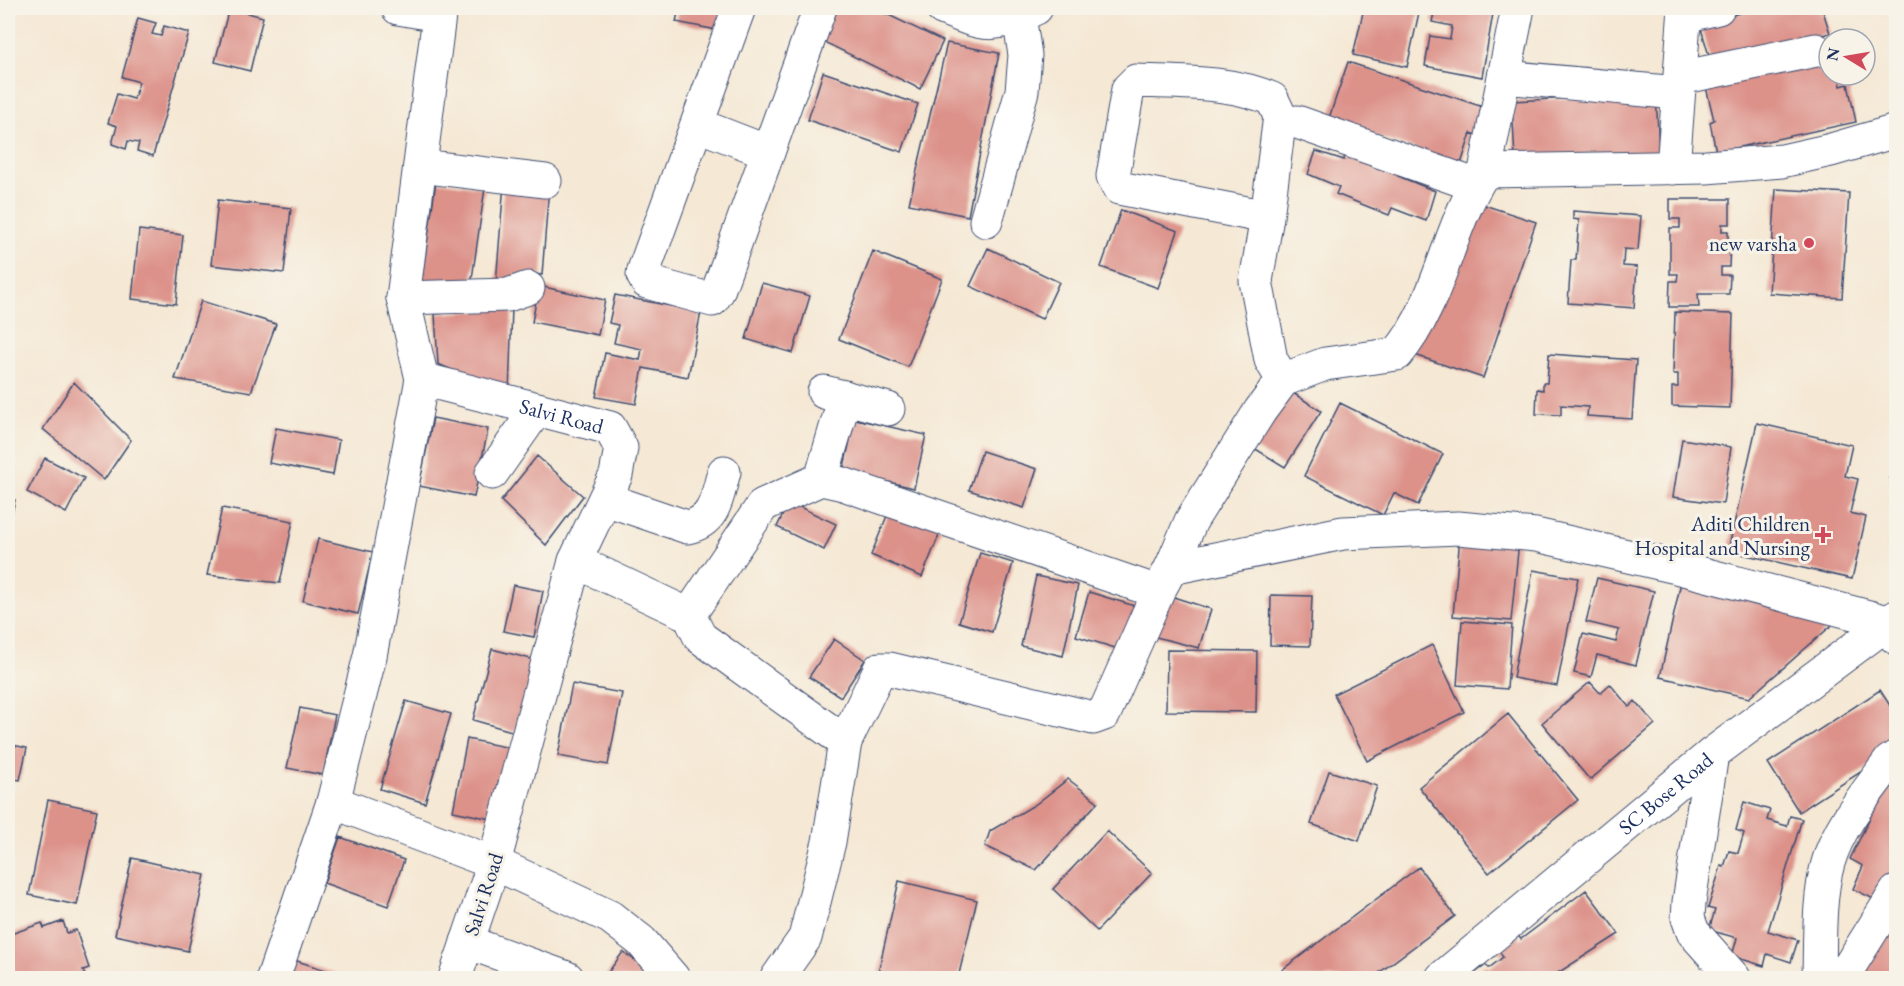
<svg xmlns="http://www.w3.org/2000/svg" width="1904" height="986" font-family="'EB Garamond',serif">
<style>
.building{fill:#dc9189}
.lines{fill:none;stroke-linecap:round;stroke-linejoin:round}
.street-casing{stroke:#3c4b70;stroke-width:35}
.secondary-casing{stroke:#3c4b70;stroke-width:35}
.street{stroke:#fff;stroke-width:33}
.secondary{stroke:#fff;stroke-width:33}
.poi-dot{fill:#d1495b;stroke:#f7f3e8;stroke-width:2}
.labels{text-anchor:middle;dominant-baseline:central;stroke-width:6;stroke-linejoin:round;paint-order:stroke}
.poi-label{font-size:21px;fill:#1b2f5e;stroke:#f7f3e8;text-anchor:end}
.street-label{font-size:21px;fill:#1b2f5e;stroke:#f7f3e8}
</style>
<rect width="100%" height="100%" fill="#f7f3e8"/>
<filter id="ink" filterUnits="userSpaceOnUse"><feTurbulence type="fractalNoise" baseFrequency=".0167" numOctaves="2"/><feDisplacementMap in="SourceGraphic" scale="12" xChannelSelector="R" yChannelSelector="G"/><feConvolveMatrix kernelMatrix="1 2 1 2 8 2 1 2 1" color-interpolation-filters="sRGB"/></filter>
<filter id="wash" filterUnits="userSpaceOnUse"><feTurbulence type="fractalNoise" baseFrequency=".008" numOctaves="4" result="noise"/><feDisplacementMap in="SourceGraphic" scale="24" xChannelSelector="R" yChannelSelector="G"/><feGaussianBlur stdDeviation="1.35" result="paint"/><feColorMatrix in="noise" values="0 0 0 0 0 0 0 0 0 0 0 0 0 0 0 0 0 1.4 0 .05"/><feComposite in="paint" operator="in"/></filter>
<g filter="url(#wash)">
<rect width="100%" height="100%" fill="#f5e8d4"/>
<g id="blocks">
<path class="building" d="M229 8 263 17 250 71 215 62Z
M679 8H722L717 30 676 22Z
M833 8H874L943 41 920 89 818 39Z
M1364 8H1420L1407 67 1353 55Z
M1435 8H1494L1482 77 1425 66 1430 36 1450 39 1452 26 1432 22Z
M1756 8H1822L1830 33 1713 69 1700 25Z
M138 18 156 23 152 34 161 36 164 26 189 33 153 156 137 151 139 143 128 141 126 149 112 144 117 126 108 123 117 94 134 99 139 82 122 77Z
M947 43 999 53 968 216 909 204Z
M1829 60V75H1839L1841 86 1848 84 1856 122 1716 152 1710 122 1714 120 1706 87Z
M1348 62 1489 109 1479 136 1471 133 1461 164 1328 121Z
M823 72 918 104 902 152 808 120Z
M1656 94 1659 152 1515 160 1512 101Z
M1316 151 1344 160 1345 154 1401 169 1398 176 1435 191 1426 221 1392 208 1389 215 1336 194 1339 187 1308 174Z
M436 181 485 188 470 293 421 286Z
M504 183 549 186 542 275 525 273 496 284Z
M1776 189 1849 193 1842 298 1769 293Z
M1670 199H1730V224H1722V231H1728V244H1730L1729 267H1721V275H1730L1729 294H1698L1699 307H1669L1670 281H1677L1678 274H1670V228H1680V219H1670Z
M218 200 291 208 284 273 211 265Z
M1472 201 1536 222 1483 378 1412 354Z
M1121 210 1178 231 1158 288 1101 267Z
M1573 211 1641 216 1638 250 1624 249 1623 266 1637 267 1634 308 1568 303 1571 260H1576L1579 220 1573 219Z
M139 230 183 235 176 304 132 299Z
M988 248 1059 282 1042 319 970 286Z
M873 251 942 279 908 367 839 339Z
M762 283 810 296 793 353 746 339Z
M539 286 605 300 598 335 532 322Z
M615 295 701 312 688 377 643 368 636 404 596 397 605 353 640 360 642 349 614 343 618 325 609 323Z
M201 301 276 324 251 392 175 379Z
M512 308 509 394 438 364 435 314Z
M1675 312 1733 314 1730 408 1672 406V387H1678V374H1673Z
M1549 354 1636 360 1632 419 1587 416 1588 407 1561 405V415L1536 414 1537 389 1543 390V383H1547Z
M74 382 131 440 104 480 43 429Z
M1290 391 1321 411 1285 467 1254 448Z
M1340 403 1443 454 1418 505 1394 493 1383 515 1304 476Z
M433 418 488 429 474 497 419 486Z
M855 419 926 435 914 488 843 471Z
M1757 423 1852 445 1845 476 1858 479 1850 513 1866 517 1852 579 1728 551Z
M276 428 339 440 333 475 269 463Z
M1682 439 1731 447 1723 504 1673 497Z
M982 451 1037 469 1024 508 969 490Z
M537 456 583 496 546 545 501 501Z
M45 458 84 478 66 513 27 492Z
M1896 476V495L1890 478Z
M8 498 15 500 8 530Z
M789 502 836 524 824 550 777 527Z
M891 506 942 528 922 577 871 555Z
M222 508 293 521 280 583 207 575Z
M1460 536 1519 541 1511 621 1453 616Z
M318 539 373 552 358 614 303 601Z
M980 553 1013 563 992 632 959 622Z
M1533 570 1578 578 1557 686 1513 678Z
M1036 576 1078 585 1063 656 1021 646Z
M1597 578 1654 591 1636 665 1597 655 1591 677 1574 673 1583 634 1616 642 1619 630 1586 622Z
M1681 582 1840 618 1749 698 1660 677Z
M513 585 543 591 534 637 503 631Z
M1089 592 1138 607 1125 651 1076 636Z
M1164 594 1211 609 1199 648 1152 636Z
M1271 595 1312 596 1310 646 1270 645Z
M1462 621 1512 625 1507 689 1457 685Z
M834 639 865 660 841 697 809 677Z
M1432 645 1464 712 1367 761 1334 694Z
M492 649 535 660 515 732 473 720Z
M1167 650 1257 651 1256 712 1166 711Z
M1590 682 1600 693 1610 684 1629 707 1635 701 1655 724 1590 780 1542 723Z
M572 684 622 693 608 765 558 756Z
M1880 690 1896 715V749L1799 812 1768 763Z
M406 701 451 714 425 803 380 789Z
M300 708 335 715 323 775 287 768Z
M1508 714 1578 800 1489 873 1419 787Z
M467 739 515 749 501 821 453 811Z
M8 744 27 748 20 780 8 778Z
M1329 771 1377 786 1359 841 1311 824Z
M1068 779 1098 802 1036 870 985 846 990 831 1036 804Z
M1887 782 1895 787 1896 784V883L1886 905 1853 889 1863 866 1850 859Z
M48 800 97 810 77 905 29 895Z
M1744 802 1770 810 1767 820 1787 826 1790 816 1802 819 1768 931 1798 940 1791 962 1767 954 1764 966 1732 956 1737 938 1709 930 1715 910 1708 908 1721 866 1724 867 1729 851 1738 853 1744 833 1736 830Z
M1107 831 1152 873 1097 931 1053 889Z
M340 837 404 860 388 906 324 883Z
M132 858 205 875 188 951 115 935Z
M1419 867 1455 916 1372 978H1288L1282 970Z
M899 881 977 900 958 978H884L877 977Z
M1586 890 1619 934 1550 978H1468L1486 965 1489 968 1503 957 1498 950 1517 935 1521 939Z
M1896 905V978H1847Z
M63 921 67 933 76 930 89 968 83 970 86 978H16L8 952V935L42 923 44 928Z
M623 952 660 978H604Z
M294 960 341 975 339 978H288Z"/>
</g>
</g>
<g filter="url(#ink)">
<use href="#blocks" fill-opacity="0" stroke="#3c4b70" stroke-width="1.5"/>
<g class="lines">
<g class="street-casing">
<g id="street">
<path d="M398 8 439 15"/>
<path id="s1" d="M440 8 403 298 422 379 610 428 621 448 616 475 575 561 494 863 455 978"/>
<path d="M739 8 644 270 643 275 647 282 712 300 718 291 820 8"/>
<path d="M942 8C985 26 992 29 1036 8"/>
<path d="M1685 16 1718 8"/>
<path d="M1504 77 1678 93"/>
<path d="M1680 78 1816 50"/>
<path d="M1297 122 1475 185"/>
<path d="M698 125 768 152"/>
<path d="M420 166 545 181"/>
<path d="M1673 168 1685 8"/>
<path d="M1485 171 1706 167 1782 161 1831 150 1896 131"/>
<path d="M1267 217 1119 188 1113 176 1128 89 1136 81C1182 83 1230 81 1272 99L1280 116 1267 217 1256 281 1271 360 1283 380"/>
<path d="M986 221 1022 91 1025 55 1019 16"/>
<path d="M403 298 508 295 528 288"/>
<path d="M824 392 888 409"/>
<path d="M492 473 537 409"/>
<path d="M821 479 845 397"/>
<path d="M605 499 687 527C716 522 717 495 724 472"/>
<path d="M575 561 689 615 700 637 845 742"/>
<path d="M1171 568 1343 533 1458 528 1536 535 1676 567 1888 622 1896 638"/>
<path d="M689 615 763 505 821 479 843 484 1158 592"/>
<path d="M1712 754 1689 902 1688 918 1693 932 1734 978"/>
<path d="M333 802 494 863 610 917 641 941 673 978"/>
<path d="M467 942 567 978"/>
<path d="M273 978 333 802 370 656 422 379"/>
<path d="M777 978 805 938 829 842 845 742 880 669H890L1093 718 1104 714 1158 592 1171 568 1191 521 1260 411 1283 380 1325 364 1397 354C1441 302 1447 227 1485 171L1518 8"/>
<path d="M1819 978C1820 943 1818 898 1828 863 1839 825 1867 793 1890 761L1896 757"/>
<path d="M1842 978 1896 892"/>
</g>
</g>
<g class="secondary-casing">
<g id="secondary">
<path id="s2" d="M1442 978 1712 754 1896 617"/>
</g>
</g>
<use href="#street" class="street"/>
<use href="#secondary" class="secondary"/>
</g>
</g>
<g class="poi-dot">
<circle cx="1809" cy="243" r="6"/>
<path d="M1820 526h6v6h6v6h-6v6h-6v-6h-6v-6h6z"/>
</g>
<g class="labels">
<g class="poi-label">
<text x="1797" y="243">new varsha</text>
<text x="1810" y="523">Aditi Children<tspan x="1810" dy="24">Hospital and Nursing</tspan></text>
</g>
<g class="street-label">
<text stroke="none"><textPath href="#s1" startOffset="520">Salvi Road</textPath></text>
<text stroke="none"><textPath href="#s2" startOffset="290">SC Bose Road</textPath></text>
<text transform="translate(483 894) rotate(-72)">Salvi Road</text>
</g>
</g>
<rect width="1904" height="986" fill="none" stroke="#f7f3e8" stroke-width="30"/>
<g transform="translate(1847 57) rotate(281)"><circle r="28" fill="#f7f3e8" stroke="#9fa5b1" stroke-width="1.5"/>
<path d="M0-4.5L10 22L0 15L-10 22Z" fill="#d1495b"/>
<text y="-9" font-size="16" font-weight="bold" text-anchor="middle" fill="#1b2f5e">N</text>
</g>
</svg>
